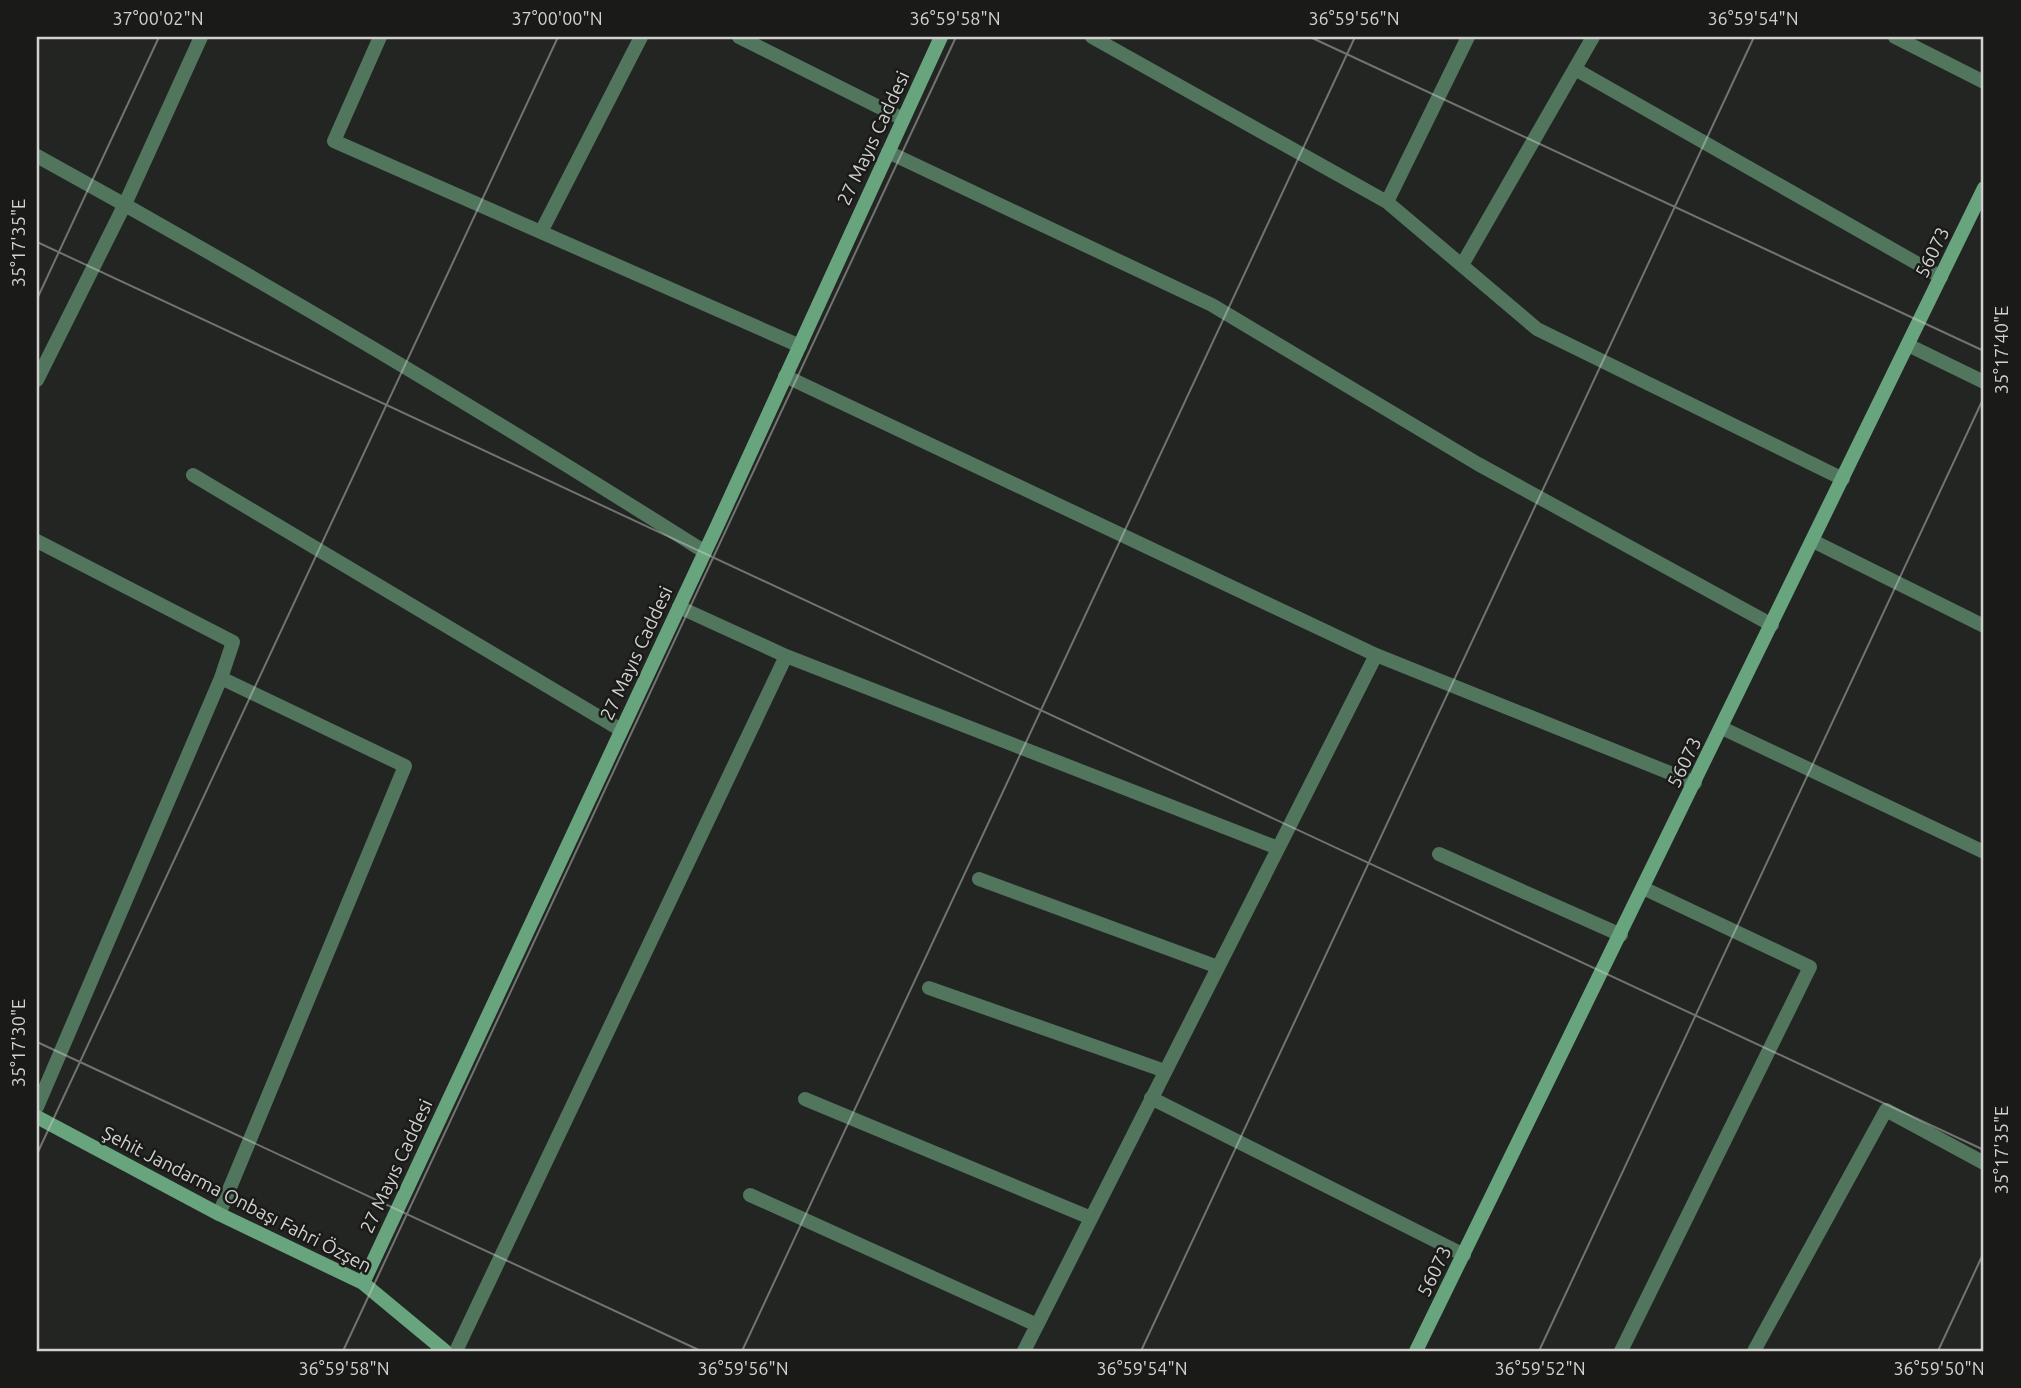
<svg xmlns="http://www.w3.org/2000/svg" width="2021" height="1388" font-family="Ubuntu,sans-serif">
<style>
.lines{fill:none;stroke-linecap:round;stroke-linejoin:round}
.street{stroke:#51755d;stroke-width:14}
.secondary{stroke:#68a47d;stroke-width:14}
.ticks{fill:none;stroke:#d1d2d0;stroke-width:2;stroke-opacity:0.45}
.labels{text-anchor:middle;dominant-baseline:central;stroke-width:5;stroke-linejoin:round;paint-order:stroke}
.street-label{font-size:19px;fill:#d1d2d0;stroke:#1a1b19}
.neatline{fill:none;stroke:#d1d2d0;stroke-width:2.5}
.ticks-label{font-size:18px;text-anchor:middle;fill:#d1d2d0}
</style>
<rect width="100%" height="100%" fill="#232522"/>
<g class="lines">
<path class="street" d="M380 37 334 141 800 346
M739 37 903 119
M1092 37 1387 202 1537 329 1843 479
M1895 37 1984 82
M1575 69 1941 277
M888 152 1212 305 1478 464 1772 625
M37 156C264 281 486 413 705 552
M1387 202 1468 37
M541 232 641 37
M1462 265 1593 37
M1908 345 1984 382
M785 376 1376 655 1695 783
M37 380 125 204 201 37
M193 475 621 730
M37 541 233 642 221 678 37 1107
M1813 541 1984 626
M679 607 786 656 1278 848
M1722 728 1984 852
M1439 854 1621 935
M979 879 1218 967
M929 988 1165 1071
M1151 1098 1464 1255
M805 1099 1091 1218
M750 1195 1037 1325
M219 1214 405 766 221 678
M456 1351 786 656
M1024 1351 1376 655
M1621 1351 1810 967 1643 888
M1754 1351 1886 1110 1984 1163"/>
<path class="secondary" d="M37 1117 219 1214 363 1283 445 1351
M363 1283 718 524 941 37
M1416 1351 1984 188"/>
</g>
<path class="ticks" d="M1310 37 1984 351M37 242 1984 1150M37 299 159 37M37 1042 701 1351M37 1154 558 37M343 1351 956 37M742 1351 1355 37M1141 1351 1754 37M1539 1351 1984 397M1938 1351 1984 1252"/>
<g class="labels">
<g class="street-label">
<text transform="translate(873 138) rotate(-65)">27 Mayıs Caddesi</text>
<text transform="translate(1932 252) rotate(-64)">56073</text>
<text transform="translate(636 653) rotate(-65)">27 Mayıs Caddesi</text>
<text transform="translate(1684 762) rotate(-64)">56073</text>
<text transform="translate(396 1166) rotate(-65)">27 Mayıs Caddesi</text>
<text transform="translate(237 1199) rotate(27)">Şehit Jandarma Onbaşı Fahri Özşen</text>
<text transform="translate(1434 1271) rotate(-64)">56073</text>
</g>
</g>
<rect width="2021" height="1388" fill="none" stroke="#1a1b19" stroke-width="77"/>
<rect x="38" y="38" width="1944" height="1312" class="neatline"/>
<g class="ticks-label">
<text x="158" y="25">37°00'02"N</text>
<text x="557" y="25">37°00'00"N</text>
<text x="955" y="25">36°59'58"N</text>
<text x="1354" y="25">36°59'56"N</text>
<text x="1753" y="25">36°59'54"N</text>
<text transform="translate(19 243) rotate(-90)" y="6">35°17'35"E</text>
<text transform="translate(2002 350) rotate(-90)" y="6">35°17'40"E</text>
<text transform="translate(19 1043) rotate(-90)" y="6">35°17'30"E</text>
<text transform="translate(2002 1150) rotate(-90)" y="6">35°17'35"E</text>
<text x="344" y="1375">36°59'58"N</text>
<text x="743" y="1375">36°59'56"N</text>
<text x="1142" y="1375">36°59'54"N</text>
<text x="1540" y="1375">36°59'52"N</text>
<text x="1939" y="1375">36°59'50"N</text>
</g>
</svg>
